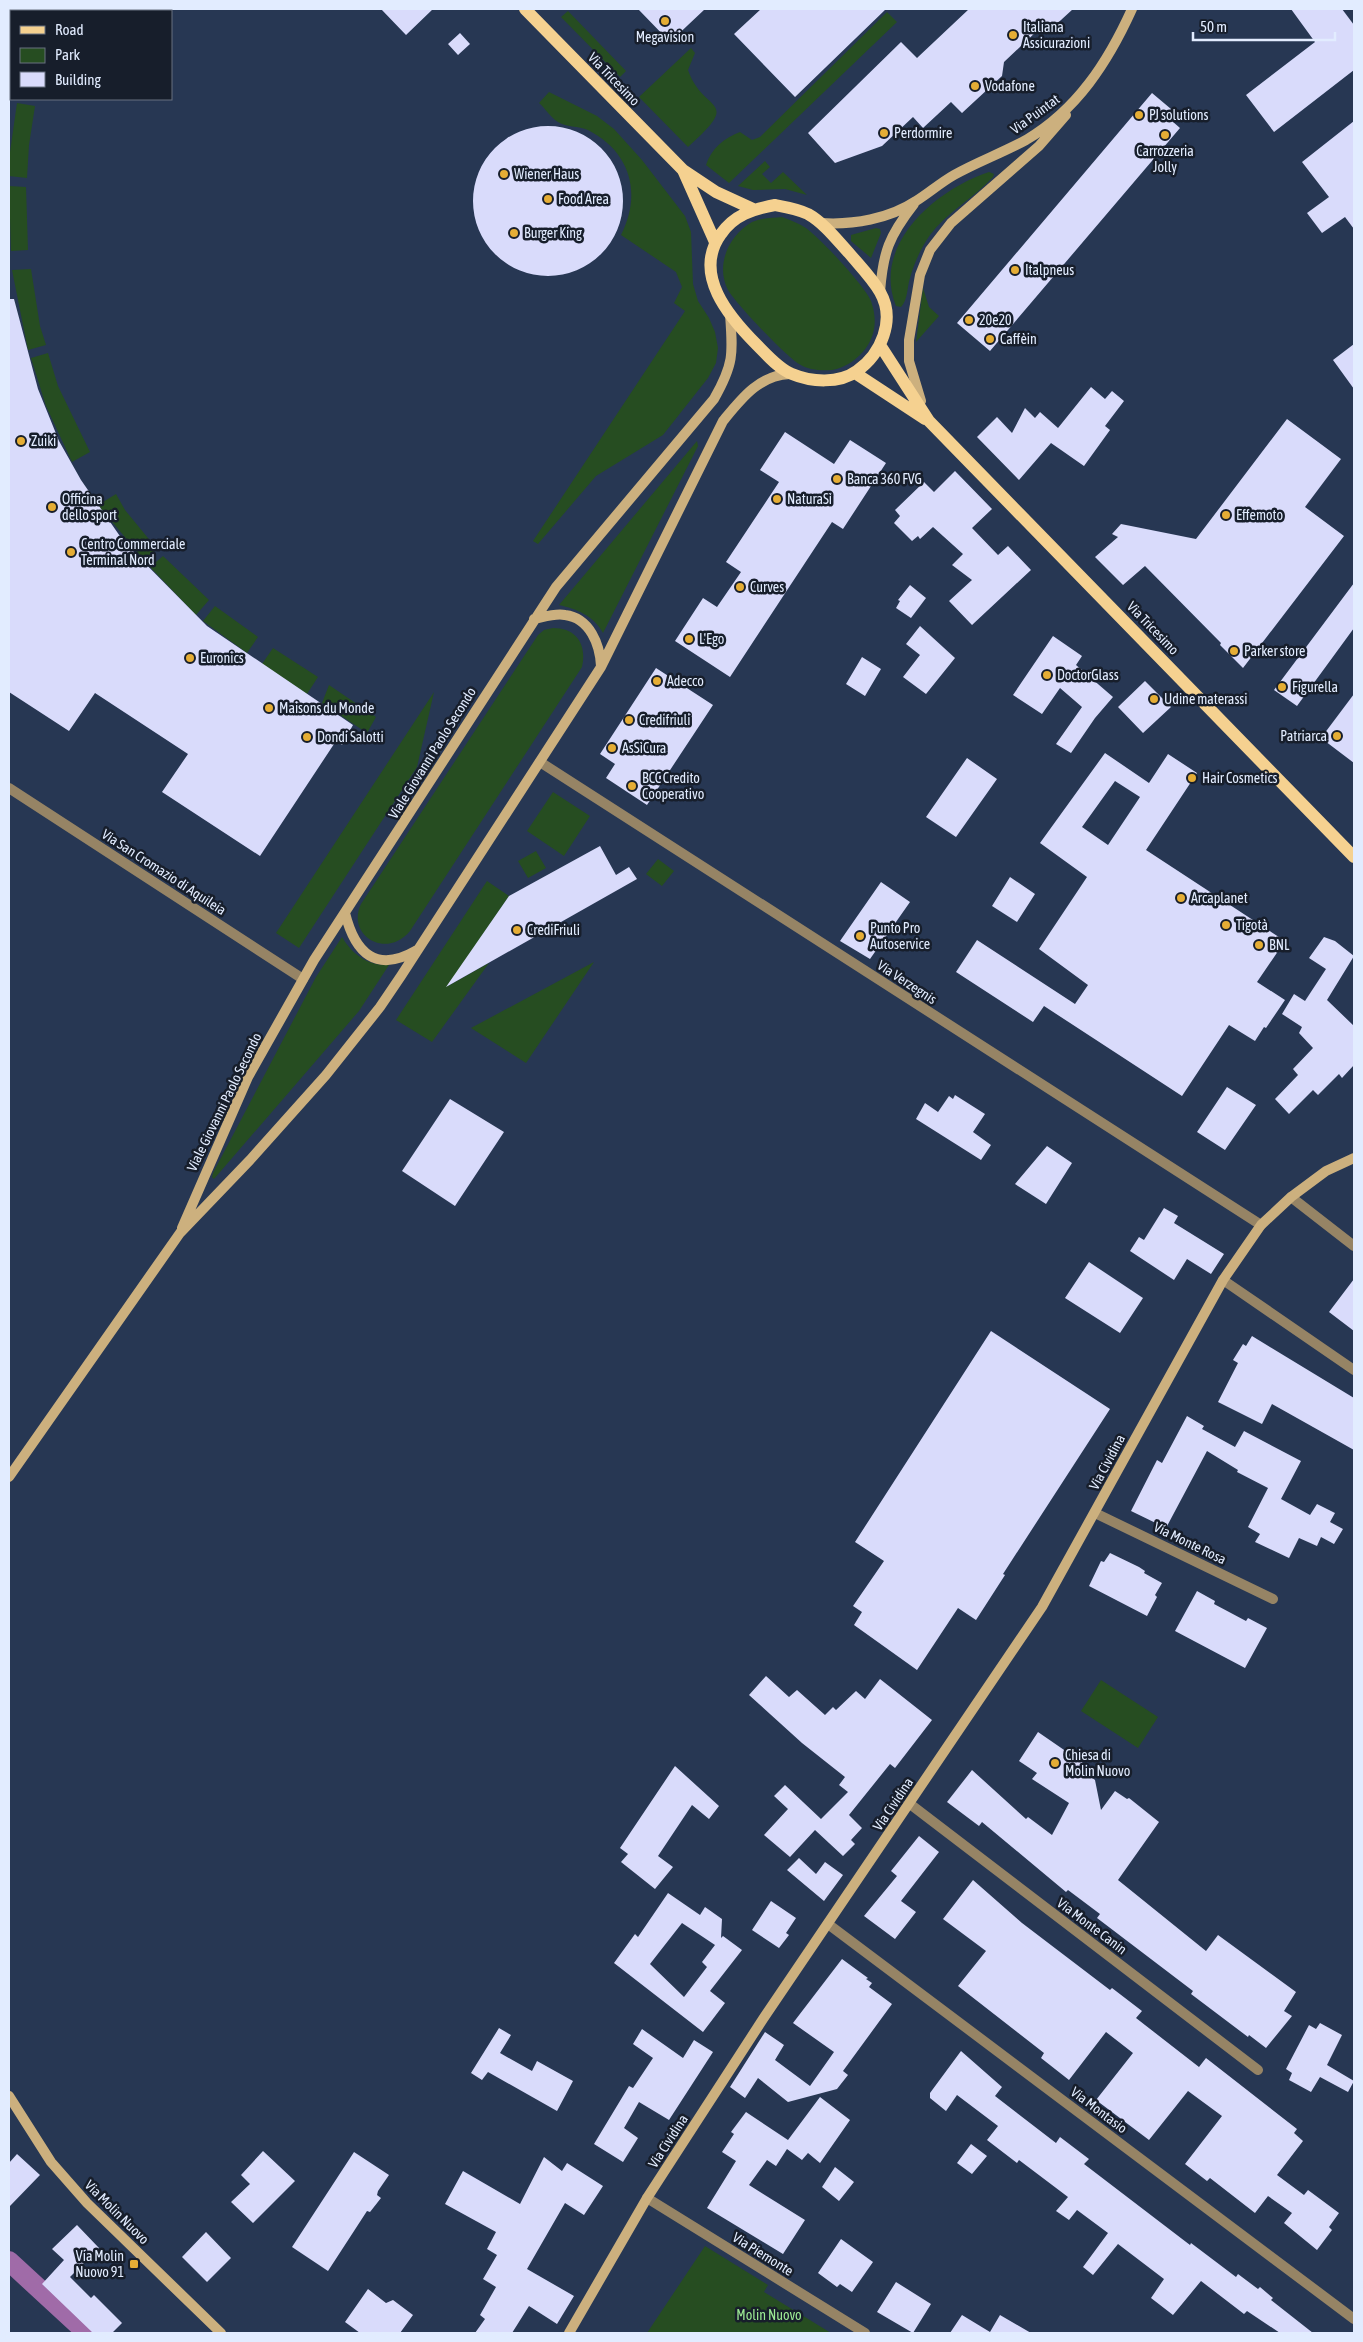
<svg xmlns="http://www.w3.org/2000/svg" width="1363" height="2342" font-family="'Asap Condensed',sans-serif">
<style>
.green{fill:#264d21}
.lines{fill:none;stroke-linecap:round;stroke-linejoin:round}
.canal{stroke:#a06ba8;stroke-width:20}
.building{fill:#d9dbfb;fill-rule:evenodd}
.street{stroke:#968465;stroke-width:10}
.secondary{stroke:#ccb07e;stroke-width:10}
.primary{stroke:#f5d190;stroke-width:12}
.poi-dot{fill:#e5ad35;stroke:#171e2b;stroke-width:2}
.labels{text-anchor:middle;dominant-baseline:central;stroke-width:5;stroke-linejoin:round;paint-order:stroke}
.poi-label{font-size:14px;fill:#e2ecff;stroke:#171e2b;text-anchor:start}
.street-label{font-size:14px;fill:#e2ecff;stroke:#171e2b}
.park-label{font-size:14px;fill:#9ce993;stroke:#171e2b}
</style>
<rect width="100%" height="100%" fill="#273753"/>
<path class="green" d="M568 11 626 71 620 77 561 17Z
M887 12 897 22 729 183 706 165C711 149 724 138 740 132L752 140 760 137Z
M691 48 695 53 688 70C703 114 744 97 688 147L639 97Z
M549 92 597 116 614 129 642 160 685 216 691 232 693 284 698 301 709 318 715 332 718 348 716 363 708 378 663 435 596 476 538 544 533 541 685 311 674 303 682 287 676 272 621 235C642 194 631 152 588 130 579 126 565 127 558 122 551 118 545 108 539 103Z
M17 103 35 106 29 145 27 178 9 176 10 152Z
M765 161 770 167 762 174 771 183 783 172 807 195 785 189 753 190 738 186Z
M989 172 994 174 993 177C974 198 947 212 930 235 921 248 914 263 910 278 907 287 908 300 901 307L896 306C871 244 937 189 989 172Z
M9 186 26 187 28 250 11 251Z
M782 217C790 220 798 223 806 228 820 238 865 286 871 301 877 318 876 334 866 348 858 359 845 368 832 370 821 371 808 370 799 364 784 354 737 305 728 290 715 265 729 235 752 222 761 218 772 218 782 217Z
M876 228 880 229 881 233 871 258 851 241V235Z
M31 269 40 326 46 345 28 350 12 270Z
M923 288 929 307 939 316 916 342Z
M48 353 58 386 90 452 72 462 46 406 31 358Z
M697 441 698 446 603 633C594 616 577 609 559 605Z
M116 494 125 510 157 549 144 560 98 505Z
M163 556 209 600 196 615 150 567Z
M215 606 258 637 247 653 203 621Z
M553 628C577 628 587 645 582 667L410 931C386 960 346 935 361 904L538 635 544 630Z
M273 648 318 677 307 694 262 664Z
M329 685 376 717 367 733 322 703Z
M434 692 417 767 299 948 276 933Z
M553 792 590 816 564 856 527 831Z
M536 851 546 868 528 878 518 861Z
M658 859 674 871 662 886 646 874Z
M487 881 509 896 448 986 489 963 432 1042 396 1020Z
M342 937C353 955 368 966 389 965L359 1011 214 1179 212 1177 213 1173 316 977Z
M594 962 526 1063 471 1028Z
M1101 1680 1158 1717 1138 1748 1081 1711Z
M705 2246 768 2285 764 2292 831 2333H647Z"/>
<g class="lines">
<path class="canal" d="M9 2261 87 2333"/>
</g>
<path class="building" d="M381 9H433L406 35Z
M638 9H705L670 42Z
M761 9H886L795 97 734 34Z
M969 9H1073L1049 31 1038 30 1004 62 1002 76 962 113 951 102 923 128 913 117 882 146 835 163 808 133 901 42 917 58Z
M1291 9H1342L1354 25V70L1274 132 1246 95 1315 42Z
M460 33 470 44 458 55 448 44Z
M1152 93 1171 109 1165 115 1180 128 990 351 957 323Z
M1354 121V229L1345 217 1322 233 1307 213 1329 197 1302 162Z
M473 201a75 75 0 1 1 150 0a75 75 0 1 1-150 0Z
M9 299H14L38 389 59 441 81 480 124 542 207 626 353 725 342 745 336 741 260 856 162 792 188 754 95 693 69 731 9 692Z
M1354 344V389L1333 360Z
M1091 387 1105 399 1112 391 1124 401 1105 426 1110 430 1084 466 1051 443 1019 480 977 437 997 417 1012 433 1025 408 1035 418 1040 412 1058 428Z
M1287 419 1341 459 1305 507 1344 536 1243 668 1220 645 1221 643 1145 566 1123 585 1095 557 1118 537 1112 534 1121 524 1196 539Z
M785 432 834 464 850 440 886 463 843 529 832 522 730 677 675 641 703 598 717 607 741 572 726 562 779 482 760 470Z
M955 471 992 509 972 528 998 555 1008 546 1031 570 972 625 949 601 972 580 952 565 963 554 933 527 920 539 918 536 912 541 894 523 900 516 895 510 924 482 934 492Z
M1354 583V628L1297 706 1274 690Z
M910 585 926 598 911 618 896 608 900 601 898 600Z
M920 626 955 658 926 694 903 677 920 655 906 644Z
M1053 636 1082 656 1076 665 1113 697 1095 718 1071 753 1056 744 1082 707 1060 688 1042 714 1013 695Z
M862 657 881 669 865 696 846 684Z
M656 668 713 705 647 805 606 778 615 764 600 754Z
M1145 681 1171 707 1143 733 1118 707Z
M1354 694V763L1321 738Z
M1105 753 1149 783 1168 754 1197 773 1146 850 1285 941 1257 982 1285 1000 1266 1028 1264 1027 1255 1041 1229 1025 1182 1096 1044 1006 1033 1022 956 972 977 940 1075 1004 1088 985 1039 949 1087 877 1040 843ZM1115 781 1140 797 1108 845 1082 827Z
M967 758 997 779 956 837 926 817Z
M600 846 616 875 629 867 637 879 446 987 509 896Z
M1010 877 1035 894 1017 922 992 906Z
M881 882 910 902 870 959 840 941Z
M1324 937 1335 941 1354 956 1327 1000 1354 1026V1065L1342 1078 1339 1074 1318 1095 1313 1090 1289 1114 1275 1099 1298 1075 1293 1069 1313 1048 1299 1033 1302 1027 1282 1014 1294 994 1305 1001 1326 969 1309 958Z
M1227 1087 1256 1105 1225 1150 1197 1132Z
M955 1095 985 1114 973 1132 991 1145 981 1160 916 1119 925 1103 938 1112 949 1096 953 1099Z
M450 1099 504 1132 455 1206 402 1171Z
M1047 1146 1072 1163 1046 1204 1015 1184Z
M1164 1208 1178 1216 1174 1223 1224 1254 1211 1274 1187 1259 1174 1280 1130 1251 1139 1237 1144 1240Z
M1089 1262 1143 1298 1120 1333 1065 1298Z
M1354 1279V1331L1329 1312Z
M991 1331 1110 1409 1003 1574 1005 1575 976 1620 958 1608 917 1670 854 1625 862 1612 853 1606 884 1561 855 1542Z
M1252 1336 1354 1398V1450L1272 1404 1262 1424 1218 1402 1238 1363 1233 1360 1243 1344 1246 1346Z
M1187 1416 1204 1426 1202 1429 1235 1447 1244 1431 1301 1461 1281 1499 1310 1515 1317 1504 1335 1513 1330 1522 1343 1529 1334 1544 1321 1537 1317 1546 1299 1538 1289 1558 1255 1542 1260 1534 1248 1527 1268 1488 1237 1472 1238 1470 1207 1451 1166 1528 1131 1511 1157 1460 1162 1463Z
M1110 1553 1139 1567 1145 1571 1144 1573 1162 1583 1155 1595 1157 1597 1147 1616 1089 1586 1101 1561 1104 1562Z
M1197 1591 1215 1601 1214 1604 1246 1621 1248 1618 1267 1628 1245 1668 1175 1631Z
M766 1676 789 1697 797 1690 825 1715 833 1707 836 1710 856 1691 865 1699 880 1679 932 1720 895 1768 890 1764 849 1815 862 1828 851 1840 855 1844 843 1856 815 1830 790 1857 764 1835 788 1809 774 1796 785 1785 821 1819 848 1792 839 1785 845 1777 802 1743 749 1695Z
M1038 1732 1083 1763 1079 1767 1095 1780 1101 1810 1115 1791 1127 1799 1129 1798 1159 1822 1118 1880 1206 1951 1218 1935 1296 1992 1284 2011 1292 2016 1266 2048 1249 2035 1248 2037 1191 1994 1193 1991 1097 1918 1100 1914 1068 1890 1066 1892 982 1822 979 1826 947 1802 972 1770 1026 1819 1028 1817 1052 1835 1069 1803 1032 1779 1037 1773 1019 1761Z
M675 1766 719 1806 709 1819 692 1805 658 1856 673 1867 655 1889 621 1862 628 1854 620 1848Z
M919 1836 939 1852 901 1901 916 1912 895 1939 864 1916 897 1876 891 1871Z
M799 1858 816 1874 825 1862 843 1875 824 1901 787 1870Z
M973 1880 1022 1923 1110 1990 1112 1988 1142 2011 1136 2018 1199 2067 1206 2058 1297 2129 1294 2133 1303 2141 1277 2175 1304 2195 1308 2190 1339 2213 1329 2227 1332 2230 1317 2250 1284 2223 1292 2213 1268 2196 1255 2213 1210 2178 1207 2181 1185 2164 1222 2116 1188 2091 1149 2140 1096 2100 1133 2053 1106 2032 1069 2080 1041 2058 1044 2053 958 1986 986 1951 943 1919Z
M668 1893 700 1915 705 1907 722 1919 721 1938 723 1936 742 1950 710 1991 725 2003 703 2032 614 1963 635 1934 638 1937ZM682 1923 715 1945 702 1962 707 1967 684 1997 650 1964Z
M771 1901 796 1918 786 1933 789 1935 779 1948 752 1930Z
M842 1959 868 1978 866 1979 872 1983 869 1987 892 2004 843 2071 848 2075 837 2089 788 2102 758 2078 745 2098 730 2087 765 2032 784 2045 775 2060 810 2086 834 2052 793 2023Z
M1320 2023 1342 2035 1327 2065 1354 2081 1348 2092 1320 2077 1311 2092 1289 2080 1292 2073 1286 2069 1309 2025 1316 2029Z
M499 2028 511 2035 500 2053 532 2071 537 2061 573 2081 557 2111 488 2072 482 2080 471 2073Z
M642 2029 683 2058 694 2040 713 2052 669 2120 639 2102 624 2128 638 2138 623 2162 594 2144 629 2086 633 2088 653 2058 633 2044Z
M961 2051 1002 2087 995 2096 1056 2143 1060 2137 1089 2159 1084 2164 1190 2245 1191 2243 1236 2277 1238 2274 1258 2289 1260 2287 1273 2298 1271 2300 1313 2333H1280L1247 2311 1244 2314 1201 2281 1173 2315 1151 2298 1164 2279 1118 2244 1093 2275 1083 2267 1108 2233 1077 2210 1069 2220 1056 2211 1068 2197 1019 2160 1017 2163 987 2140 998 2126 957 2095 946 2111 930 2098V2093Z
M820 2097 850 2120 820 2163 808 2153 802 2160 787 2149 776 2166 767 2160 749 2185 805 2220 783 2254 707 2208 736 2161 722 2152 734 2134 731 2132 746 2112 788 2140Z
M971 2144 987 2156 972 2174 957 2163Z
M263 2151 295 2181 253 2223 231 2202 250 2184 241 2175Z
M354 2152 389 2175 378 2191 377 2195 381 2198 370 2212 367 2211 328 2271 292 2247Z
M17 2154 40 2175 9 2207V2163Z
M544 2157 562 2171 567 2163 603 2186 584 2215 565 2203 527 2269 574 2296 557 2324 529 2306 512 2333H475L485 2319 480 2315 496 2287 483 2279 497 2255 487 2249 496 2232 445 2204 463 2171 520 2204Z
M835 2167 854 2182 839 2201 822 2187Z
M77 2225 99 2248 70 2277 91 2298 94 2295 122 2323 112 2333H93L42 2284 64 2260 52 2249Z
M206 2232 231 2258 207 2282 182 2257Z
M841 2239 873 2262 852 2292 840 2284 837 2287 818 2273Z
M896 2282 931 2304 913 2333 877 2312Z
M368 2289 386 2303 393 2300 413 2315 400 2333H360L345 2322Z
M962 2315 990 2332 1000 2315 1031 2333H950Z"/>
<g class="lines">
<path class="street" d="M540 762 1261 1225
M9 788 303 979
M1291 1197 1354 1246
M1223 1280 1354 1370
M1095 1513 1273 1599
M910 1804 1258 2070
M828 1924 1354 2319
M647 2198 865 2333"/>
<path class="secondary" d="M821 223C853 225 889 219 916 201 929 193 940 183 954 175 977 162 1002 153 1026 140 1077 110 1108 62 1132 9
M880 292C883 252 889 236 914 204
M921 401 909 361V340L920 275 930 250 951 223 1039 146 1066 115
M534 619C544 617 555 613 565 615 590 618 600 645 601 666
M345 913C355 953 376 974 417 950
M182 1228 248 1077 314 960 556 587 714 399C734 364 733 354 730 314
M9 1477 180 1233 250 1160 326 1075 380 1007 401 976 601 667 723 421C741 399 759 375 790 374
M9 2096 51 2162 87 2203 221 2333
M569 2333 647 2198 763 2019 1042 1607 1223 1280 1261 1225 1291 1197 1326 1171 1354 1158"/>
<path class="primary" d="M525 9 683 170 716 192 753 209
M683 170 715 242
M775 205C786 207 798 209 808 214 824 223 837 240 849 253 859 265 872 278 880 292 896 320 881 354 857 371 839 384 811 382 792 374 779 369 767 355 757 345 729 317 692 274 721 234 734 215 753 209 775 205Z
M880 345 929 421 1354 857
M855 373 925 419"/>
</g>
<g class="poi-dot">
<circle cx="665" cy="21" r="5"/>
<circle cx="1013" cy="35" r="5"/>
<circle cx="975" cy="86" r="5"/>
<circle cx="1139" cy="115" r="5"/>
<circle cx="884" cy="133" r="5"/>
<circle cx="1165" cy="135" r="5"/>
<circle cx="504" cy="174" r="5"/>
<circle cx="548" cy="199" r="5"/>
<circle cx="514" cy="233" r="5"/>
<circle cx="1015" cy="270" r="5"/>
<circle cx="969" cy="320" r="5"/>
<circle cx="990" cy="339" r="5"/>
<circle cx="21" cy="441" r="5"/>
<circle cx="837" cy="479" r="5"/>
<circle cx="777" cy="499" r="5"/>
<circle cx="52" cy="507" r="5"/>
<circle cx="1226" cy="515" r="5"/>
<circle cx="71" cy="552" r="5"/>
<circle cx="740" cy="587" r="5"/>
<circle cx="689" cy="639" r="5"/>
<circle cx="1234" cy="651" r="5"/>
<circle cx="190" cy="658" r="5"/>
<circle cx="1047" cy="675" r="5"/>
<circle cx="657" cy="681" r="5"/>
<circle cx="1282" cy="687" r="5"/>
<circle cx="1154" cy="699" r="5"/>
<circle cx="269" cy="708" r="5"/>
<circle cx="629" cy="720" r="5"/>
<circle cx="1337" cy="736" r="5"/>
<circle cx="307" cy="737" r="5"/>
<circle cx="612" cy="748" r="5"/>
<circle cx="1192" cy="778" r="5"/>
<circle cx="632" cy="786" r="5"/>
<circle cx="1181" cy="898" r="5"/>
<circle cx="1226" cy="925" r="5"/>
<circle cx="517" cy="930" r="5"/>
<circle cx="860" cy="936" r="5"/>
<circle cx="1259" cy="945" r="5"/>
<circle cx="1055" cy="1763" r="5"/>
<rect x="129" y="2259" width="10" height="10" rx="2.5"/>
</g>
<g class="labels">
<g class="poi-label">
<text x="1023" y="27">Italiana<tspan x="1023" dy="16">Assicurazioni</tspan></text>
<text x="665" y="37" text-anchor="middle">Megavision</text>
<text x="985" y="86">Vodafone</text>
<text x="1149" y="115">PJ solutions</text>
<text x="894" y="133">Perdormire</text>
<text x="1165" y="151" text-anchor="middle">Carrozzeria<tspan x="1165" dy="16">Jolly</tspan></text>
<text x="514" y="174">Wiener Haus</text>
<text x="558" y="199">Food Area</text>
<text x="524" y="233">Burger King</text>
<text x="1025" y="270">Italpneus</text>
<text x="979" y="320">20e20</text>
<text x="1000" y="339">Caffèin</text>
<text x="31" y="441">Zuiki</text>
<text x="847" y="479">Banca 360 FVG</text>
<text x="62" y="499">Officina<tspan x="62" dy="16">dello sport</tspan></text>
<text x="787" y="499">NaturaSì</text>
<text x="1236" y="515">Effemoto</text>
<text x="81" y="544">Centro Commerciale<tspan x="81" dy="16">Terminal Nord</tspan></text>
<text x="750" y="587">Curves</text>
<text x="699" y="639">L'Ego</text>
<text x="1244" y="651">Parker store</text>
<text x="200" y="658">Euronics</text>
<text x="1057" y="675">DoctorGlass</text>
<text x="667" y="681">Adecco</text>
<text x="1292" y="687">Figurella</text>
<text x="1164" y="699">Udine materassi</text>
<text x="279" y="708">Maisons du Monde</text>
<text x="639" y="720">Credifriuli</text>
<text x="1327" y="736" text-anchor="end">Patriarca</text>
<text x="317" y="737">Dondi Salotti</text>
<text x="622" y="748">AsSìCura</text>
<text x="642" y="778">BCC Credito<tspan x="642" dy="16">Cooperativo</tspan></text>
<text x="1202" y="778">Hair Cosmetics</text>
<text x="1191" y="898">Arcaplanet</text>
<text x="1236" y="925">Tigotà</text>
<text x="870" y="928">Punto Pro<tspan x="870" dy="16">Autoservice</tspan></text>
<text x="527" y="930">CrediFriuli</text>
<text x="1269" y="945">BNL</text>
<text x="1065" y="1755">Chiesa di<tspan x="1065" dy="16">Molin Nuovo</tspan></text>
<text x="124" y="2256" text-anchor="end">Via Molin<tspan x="124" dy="16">Nuovo 91</tspan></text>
</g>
<g class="street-label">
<text transform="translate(614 79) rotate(46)">Via Tricesimo</text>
<text transform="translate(1035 114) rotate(-36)">Via Puintat</text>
<text transform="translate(1153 628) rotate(46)">Via Tricesimo</text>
<text transform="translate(432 753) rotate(-58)">Viale Giovanni Paolo Secondo</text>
<text transform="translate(164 872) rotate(33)">Via San Cromazio di Aquileia</text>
<text transform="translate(907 982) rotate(33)">Via Verzegnis</text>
<text transform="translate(224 1102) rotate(-64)">Viale Giovanni Paolo Secondo</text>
<text transform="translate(1107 1462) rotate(-62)">Via Cividina</text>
<text transform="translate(1190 1543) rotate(26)">Via Monte Rosa</text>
<text transform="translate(893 1804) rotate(-56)">Via Cividina</text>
<text transform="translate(1092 1926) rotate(37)">Via Monte Canin</text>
<text transform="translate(1099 2110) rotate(37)">Via Montasio</text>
<text transform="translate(668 2141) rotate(-57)">Via Cividina</text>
<text transform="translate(117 2212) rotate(45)">Via Molin Nuovo</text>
<text transform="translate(763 2254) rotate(32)">Via Piemonte</text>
</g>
<g class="park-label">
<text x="769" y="2315">Molin Nuovo</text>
</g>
</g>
<rect width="1363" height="2342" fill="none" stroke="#e2ecff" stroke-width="20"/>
<rect x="10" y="10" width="162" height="90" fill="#171e2b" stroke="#687080"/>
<rect x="20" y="26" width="25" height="8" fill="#f5d190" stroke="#687080"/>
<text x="55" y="35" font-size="15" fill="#e2ecff">Road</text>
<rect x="20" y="48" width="25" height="15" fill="#264d21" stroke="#687080"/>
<text x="55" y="60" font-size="15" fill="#e2ecff">Park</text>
<rect x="20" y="72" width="25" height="15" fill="#d9dbfb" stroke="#687080"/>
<text x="55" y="85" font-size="15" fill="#e2ecff">Building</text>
<path d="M1193 32v8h142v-8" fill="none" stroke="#e2ecff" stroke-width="2.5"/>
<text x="1200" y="32" font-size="15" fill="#e2ecff" stroke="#171e2b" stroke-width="4" paint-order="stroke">50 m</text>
</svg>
